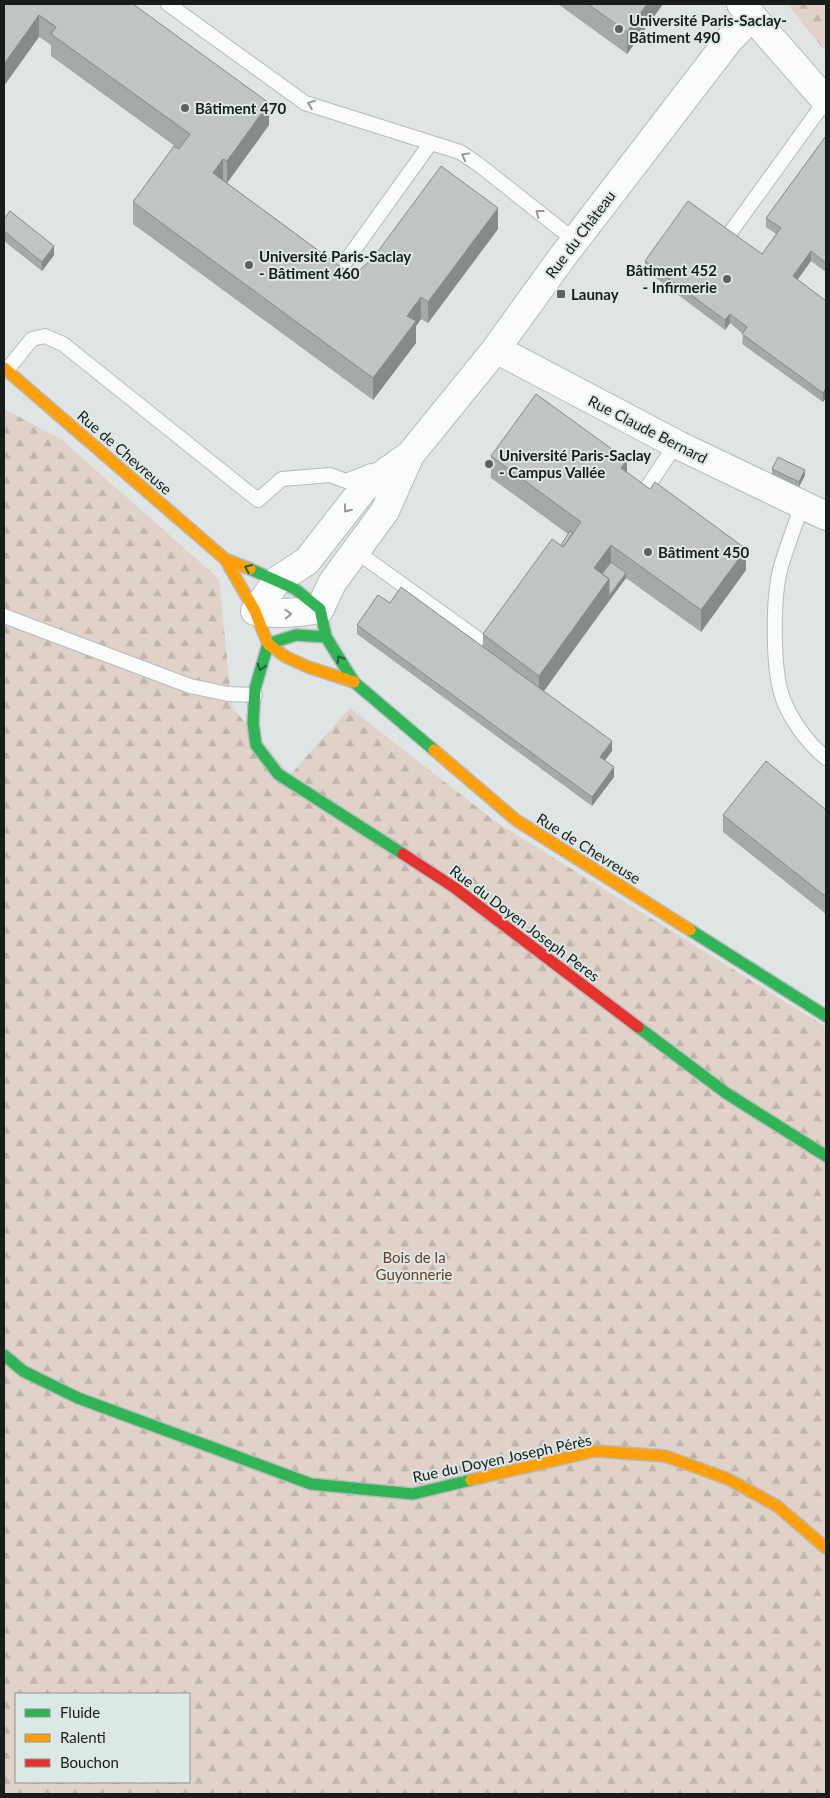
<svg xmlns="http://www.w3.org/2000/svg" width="830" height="1798" font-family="Lato,sans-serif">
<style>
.forest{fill:url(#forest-firs);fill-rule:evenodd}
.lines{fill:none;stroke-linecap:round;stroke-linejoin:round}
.lane-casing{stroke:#b7bbbb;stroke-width:16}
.street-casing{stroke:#b7bbbb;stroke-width:30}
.fast-casing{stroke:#b7bbbb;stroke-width:14}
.slow-casing{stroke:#b7bbbb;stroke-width:14}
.jam-casing{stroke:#b7bbbb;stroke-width:14}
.lane{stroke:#fafbfb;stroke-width:14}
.street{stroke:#fafbfb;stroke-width:28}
.fast{stroke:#30b455;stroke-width:11}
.slow{stroke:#ff9f0a;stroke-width:11}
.jam{stroke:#e5322d;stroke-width:11}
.wall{fill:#a5a9a9}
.shaded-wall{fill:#868a89}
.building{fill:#c0c5c4;stroke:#868a89}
.oneway{stroke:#949796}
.oneway2{stroke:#236035}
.poi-dot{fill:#5e6261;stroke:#dce8e5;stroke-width:2}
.labels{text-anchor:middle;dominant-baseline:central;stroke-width:4;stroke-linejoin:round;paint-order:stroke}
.poi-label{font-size:15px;font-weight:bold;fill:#181c1b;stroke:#dce8e5;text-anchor:start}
.street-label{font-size:15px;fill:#181c1b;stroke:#dce8e5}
.park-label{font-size:15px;fill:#6b3e24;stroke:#dce8e5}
</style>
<defs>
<pattern id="forest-firs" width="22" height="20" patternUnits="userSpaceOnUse" patternTransform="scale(1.25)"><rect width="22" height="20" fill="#e1d2c9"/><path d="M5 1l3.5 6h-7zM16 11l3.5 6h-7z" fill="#c0b4ac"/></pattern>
</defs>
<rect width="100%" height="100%" fill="#dfe5e4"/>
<path class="forest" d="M787 4H826V52Z
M4 409 61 439 219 579 232 707 290 775 350 708 496 822 826 1027V1794H4ZM16 1694H189V1782H16Z"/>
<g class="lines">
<g class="lane-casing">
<path id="lane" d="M168 4 305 103 460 152 478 164 574 240
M730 233 826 100
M346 261 430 144
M7 370 32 339 45 336 63 344 258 500 282 479 330 475 346 481 371 471
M638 501 676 444
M802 505C795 526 786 548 780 570 773 599 773 660 780 689 786 714 806 742 826 758
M357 552 478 639
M4 616 190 686 228 694 255 695"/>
</g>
<g class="street-casing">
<path id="street" d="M741 4 826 101
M496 349 676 444 826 516
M410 455 364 488 307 561 278 580 255 611C278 615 298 613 320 609L332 583 385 511 410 455 496 349 560 260 729 40 752 16"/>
</g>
<g class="fast-casing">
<path id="fast" d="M250 569 295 589 320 609 326 637 354 682 434 750
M326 637 296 635 268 644 255 689 253 723 256 745 278 774 403 854
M690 930 826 1016
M638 1027 726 1093 826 1156
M4 1355 23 1371 78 1398 311 1484 413 1494 471 1480"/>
</g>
<g class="slow-casing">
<path id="slow" d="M4 368 225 559 250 569
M225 559 255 611 268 644 286 657 308 667 354 682
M434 750 516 820 690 930
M471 1480 595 1451 665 1456 728 1479 777 1506 826 1548"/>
</g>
<g class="jam-casing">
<path id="jam" d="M403 854 455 888 638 1027"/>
</g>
<use href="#lane" class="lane"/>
<use href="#street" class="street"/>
<use href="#fast" class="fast"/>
<use href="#slow" class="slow"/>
<use href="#jam" class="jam"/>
</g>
<path class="wall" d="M4 4H133L269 125 227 183 353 276 498 229 428 323 421 319 416 326V343L373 400 133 224V202L179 149 51 56V45L39 37Z
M558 4H663L627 54Z
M826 136V272L811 261 797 280 826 301 823 402 742 344 743 334 730 323 725 330 645 270V261L762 254 776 234 766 227V218Z
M4 219 54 255 42 271 4 241Z
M491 456 627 472 746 570 701 632 626 578 543 691 612 751 605 760 614 777 592 806 357 634V625L390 603 483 647V634L561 545 568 534 491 478Z
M772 469 805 475 799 487 772 474Z
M826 810V914L723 832V815Z"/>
<path class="shaded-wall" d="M647 4H663L627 54V32Z
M39 15V37L4 86V64Z
M269 103V125L227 183V161Z
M223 159V181L213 173Z
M498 208V229L428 323V302Z
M54 246V255L42 271V262Z
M811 251V261L793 286V276Z
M421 297V319L416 326V343L373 400V378L407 316Z
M730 314V323L725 330V320Z
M826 388V398L823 402V393Z
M627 460V482L621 468Z
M805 470V475L799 487V482Z
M611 545V567L594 585V568Z
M746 549V570L701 632V610Z
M626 573V578L609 601V596Z
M609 579V601L539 698V676Z
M612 741V751L600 767V757Z
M614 767V777L592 806V797Z"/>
<path class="building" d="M4 4H133L269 103 227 161 223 159 213 173 353 276 373 258 441 166 498 208 428 302 421 297 407 316 416 321 373 378 133 202 174 146 179 149 190 134 51 34 56 27 39 15 4 64Z
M588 4H647L627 32Z
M826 136V263L811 251 793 276 826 301V388L823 393 742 334 747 327 730 314 725 320 645 261 688 201 762 254 781 228 766 218Z
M10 211 54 246 42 262 4 231V219Z
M536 394 627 460 621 468 650 489 655 482 746 549 701 610 611 545 594 568 609 579 539 676 483 634 552 539 563 547 581 522 491 456Z
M778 457 805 470 799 482 772 469Z
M570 531 573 533 563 547 561 545Z
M611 562 626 573 609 596V579L602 574Z
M401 587 612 741 600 757 614 767 592 797 357 625 378 595 390 603Z
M766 761 826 810V897L723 815Z"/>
<defs><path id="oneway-chevron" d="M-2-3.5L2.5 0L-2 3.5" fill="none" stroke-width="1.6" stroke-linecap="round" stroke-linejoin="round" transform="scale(1.25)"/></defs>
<g class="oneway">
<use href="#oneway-chevron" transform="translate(311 104) rotate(-159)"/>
<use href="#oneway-chevron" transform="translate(465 156) rotate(-151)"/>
<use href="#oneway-chevron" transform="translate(539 213) rotate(-142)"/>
<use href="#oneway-chevron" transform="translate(347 509) rotate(128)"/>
<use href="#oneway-chevron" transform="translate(288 614) rotate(-2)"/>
</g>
<g class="oneway2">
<use href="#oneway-chevron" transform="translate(248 568) rotate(-157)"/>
<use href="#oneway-chevron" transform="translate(340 659) rotate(-121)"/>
<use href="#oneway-chevron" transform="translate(261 667) rotate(106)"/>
</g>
<g class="poi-dot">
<circle cx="619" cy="29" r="5"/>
<circle cx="185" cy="108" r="5"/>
<circle cx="249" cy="265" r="5"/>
<circle cx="727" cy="279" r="5"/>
<rect x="556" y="289" width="10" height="10" rx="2.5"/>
<circle cx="489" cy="464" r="5"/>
<circle cx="648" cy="552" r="5"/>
</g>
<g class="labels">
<g class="poi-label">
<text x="629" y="20">Université Paris-Saclay-<tspan x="629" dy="17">Bâtiment 490</tspan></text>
<text x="195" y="108">Bâtiment 470</text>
<text x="259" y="256">Université Paris-Saclay<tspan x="259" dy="17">- Bâtiment 460</tspan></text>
<text x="717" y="270" text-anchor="end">Bâtiment 452<tspan x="717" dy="17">- Infirmerie</tspan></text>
<text x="571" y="294">Launay</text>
<text x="499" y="455">Université Paris-Saclay<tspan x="499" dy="17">- Campus Vallée</tspan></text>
<text x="658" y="552">Bâtiment 450</text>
</g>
<g class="street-label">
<text transform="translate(580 234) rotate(-53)">Rue du Château</text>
<text transform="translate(648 429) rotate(27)">Rue Claude Bernard</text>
<text transform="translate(125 452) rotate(41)">Rue de Chevreuse</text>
<text transform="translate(589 848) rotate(32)">Rue de Chevreuse</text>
<text transform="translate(525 923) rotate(37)">Rue du Doyen Joseph Peres</text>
<text transform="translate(502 1458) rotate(-12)">Rue du Doyen Joseph Pérès</text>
</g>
<g class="park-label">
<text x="414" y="1257">Bois de la<tspan x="414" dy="17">Guyonnerie</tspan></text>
</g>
</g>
<rect width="830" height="1798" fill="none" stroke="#181c1b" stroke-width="10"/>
<rect x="15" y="1693" width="175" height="90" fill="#dce8e5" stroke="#8e9694"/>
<rect x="25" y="1709" width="25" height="8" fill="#30b455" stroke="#8e9694"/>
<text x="60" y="1718" font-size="15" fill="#181c1b">Fluide</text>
<rect x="25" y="1734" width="25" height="8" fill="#ff9f0a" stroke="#8e9694"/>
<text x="60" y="1743" font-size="15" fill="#181c1b">Ralenti</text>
<rect x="25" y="1759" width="25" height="8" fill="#e5322d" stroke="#8e9694"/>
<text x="60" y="1768" font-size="15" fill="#181c1b">Bouchon</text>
</svg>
